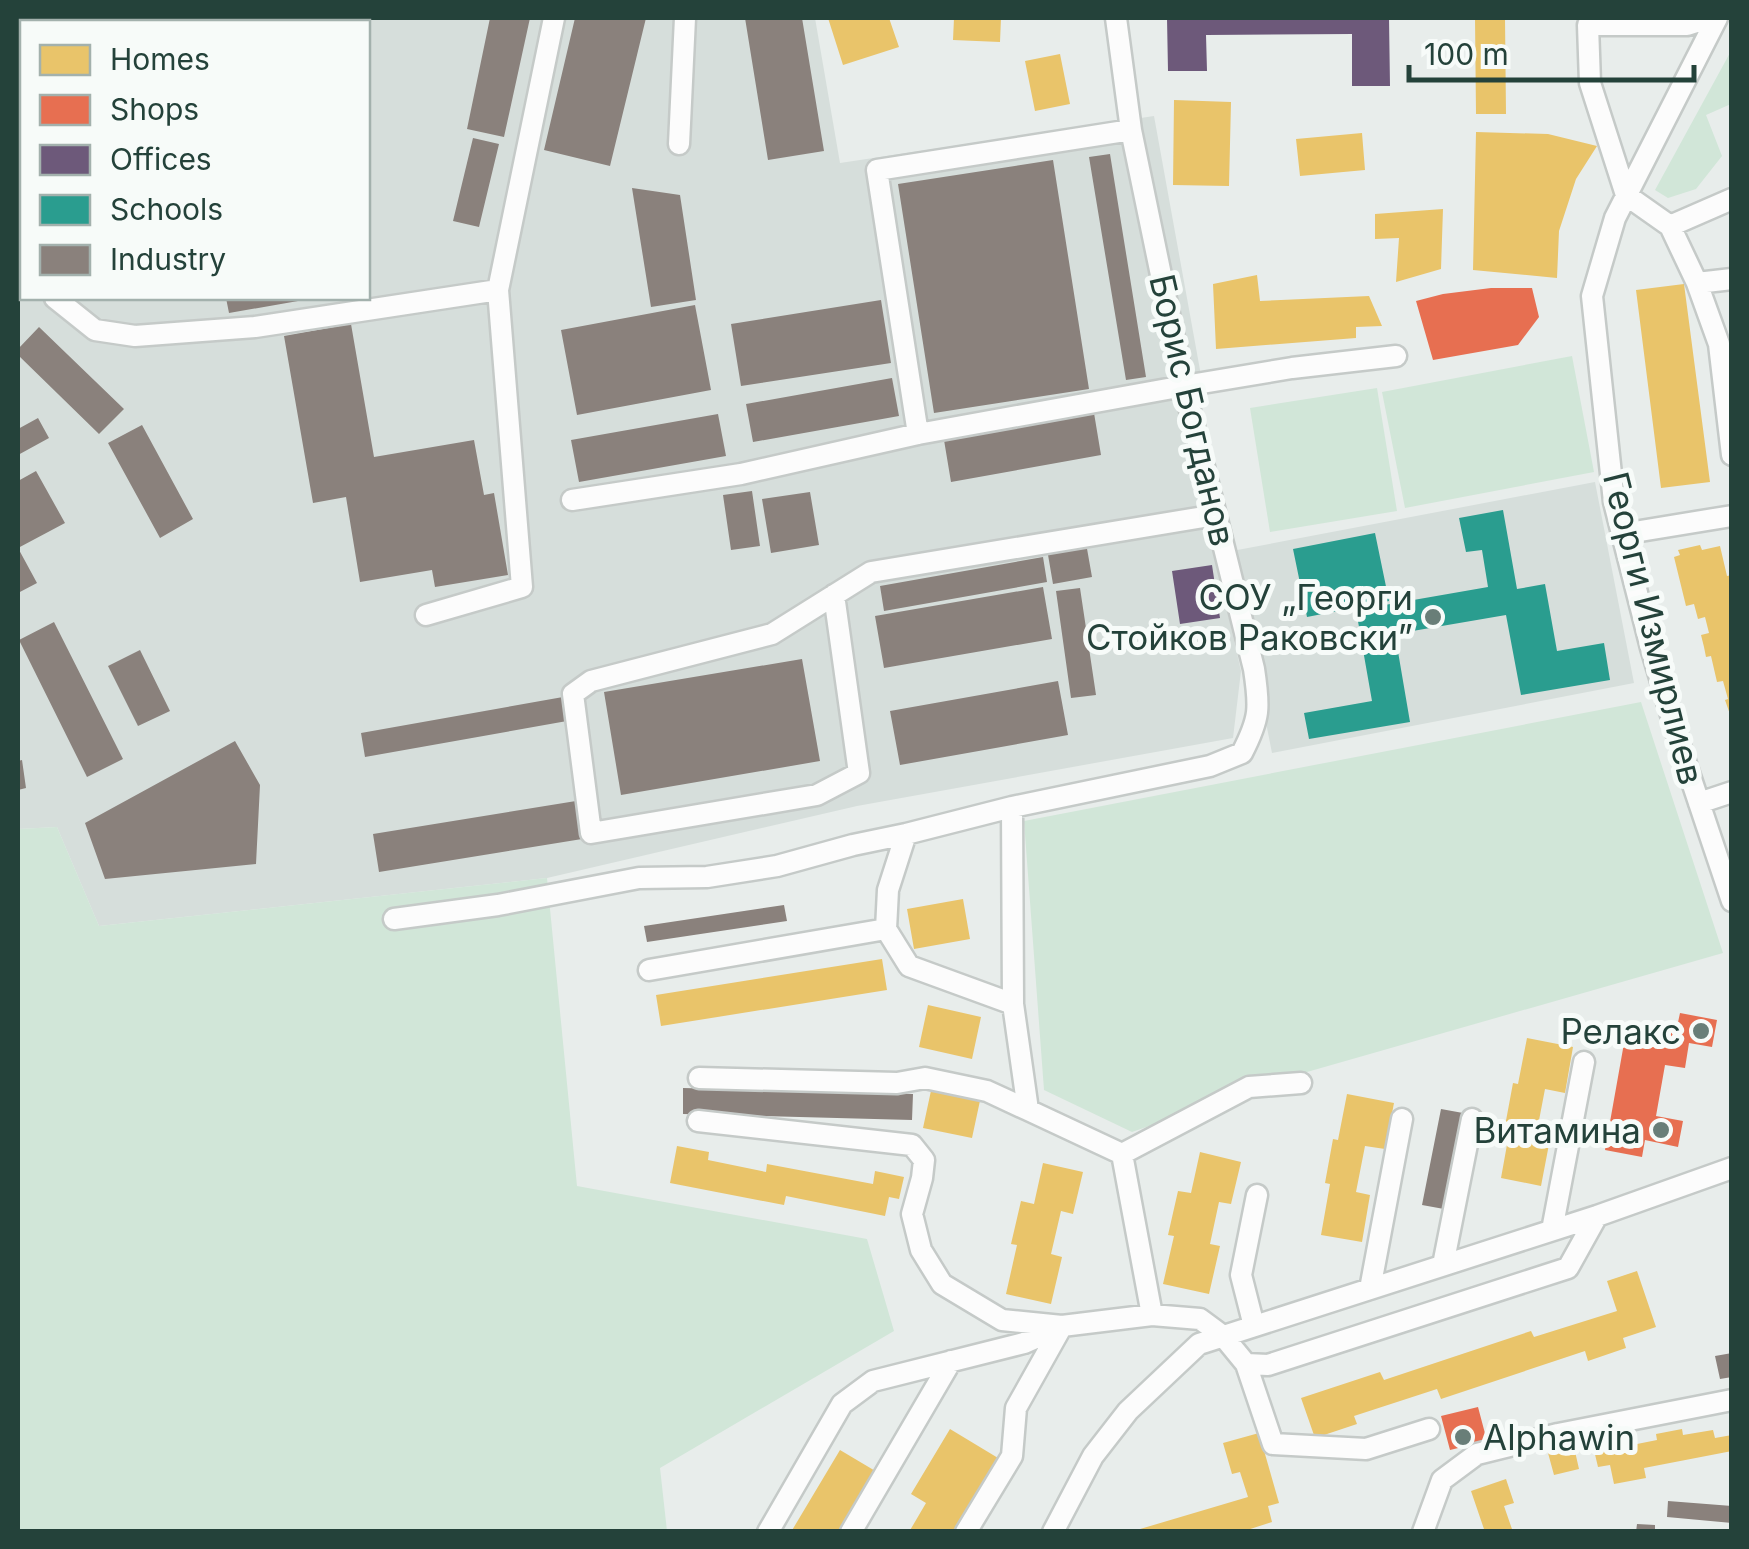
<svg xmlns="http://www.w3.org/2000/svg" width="1749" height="1549" font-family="Inter,sans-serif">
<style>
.built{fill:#d6dedb;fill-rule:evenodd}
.green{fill:#d1e6d8}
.homes{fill:#e9c46a}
.shops{fill:#e76f51}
.offices{fill:#6d597a}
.schools{fill:#2a9d8f}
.industry{fill:#8a817c}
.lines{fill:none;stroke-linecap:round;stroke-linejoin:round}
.minor-casing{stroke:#c5cac8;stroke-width:25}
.minor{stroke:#fcfcfc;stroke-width:20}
.poi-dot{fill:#697e78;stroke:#f7fbf9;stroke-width:4}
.labels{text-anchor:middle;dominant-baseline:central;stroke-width:10;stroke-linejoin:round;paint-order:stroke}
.street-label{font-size:35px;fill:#24423a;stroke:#f7fbf9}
.poi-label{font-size:35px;fill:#24423a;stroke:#f7fbf9;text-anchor:end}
</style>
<rect width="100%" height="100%" fill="#e8edeb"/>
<path class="built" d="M18 18H815L840 163 1154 116 1202 381V500L1241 671 1233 738 857 806 547 878 99 926 57 827 18 829ZM22 22H368V298H22Z
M1595 482 1634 683 1272 753 1232 551Z"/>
<path class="green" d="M1731 51V104L1706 115 1722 156 1696 189 1668 198 1655 190Z
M1572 356 1594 472 1405 508 1382 392Z
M1377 388 1397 511 1270 532 1250 408Z
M1641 702 1723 953 1293 1076 1132 1132 1044 1090 1024 821Z
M57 827 99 926 547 878 577 1186 867 1239 894 1331 660 1468 667 1531 18 1532V829Z"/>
<path class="homes" d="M828 18H889L899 47 843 65Z
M954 18H1001L1000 42 953 40Z
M1475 18H1505L1506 114H1476Z
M1060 54 1070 104 1035 111 1025 61Z
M1174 100 1231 102 1229 186 1173 185Z
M1476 132 1548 134 1597 146 1576 179 1559 231 1557 278 1473 270Z
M1362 133 1365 170 1300 176 1296 139Z
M1443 209 1441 269 1396 282 1399 238 1375 239V214Z
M1257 275 1260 301 1369 296 1382 326 1356 327V338L1216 349 1213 284Z
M1684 284 1710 482 1661 488 1636 290Z
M1700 545 1702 550 1720 546 1727 576 1732 575V720L1725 700 1728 699 1723 681 1717 682 1711 656 1706 657 1704 647 1701 635 1709 633 1705 617 1698 619 1694 604 1686 606 1674 557 1680 555 1678 550Z
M963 899 970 939 914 949 907 909Z
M882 959 887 990 661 1026 656 995Z
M928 1005 981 1017 972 1059 919 1047Z
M1527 1038 1573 1047 1565 1093 1545 1089 1536 1136 1550 1139 1541 1186 1501 1178 1510 1128 1505 1126 1513 1083 1518 1084Z
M932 1086 981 1096 972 1138 923 1128Z
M1347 1094 1394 1103 1385 1149 1365 1146 1356 1192 1370 1195 1362 1242 1321 1235 1330 1184 1325 1183 1333 1139 1338 1140Z
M677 1146 709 1152 708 1160 766 1172 767 1164 873 1184 875 1171 904 1177 899 1199 889 1197 885 1216 786 1196 784 1205 670 1183Z
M1200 1152 1241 1162 1231 1204 1219 1202 1210 1244 1220 1246 1209 1294 1163 1284 1174 1236 1168 1235 1178 1191 1191 1193Z
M1043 1163 1083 1172 1073 1214 1061 1211 1051 1254 1062 1257 1051 1304 1006 1294 1017 1245 1011 1244 1021 1201 1034 1204Z
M1637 1271 1656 1327 1623 1338 1626 1348 1588 1361 1585 1351 1441 1399 1437 1389 1354 1416 1357 1424 1315 1438 1301 1398 1380 1372 1384 1380 1531 1331 1534 1337 1617 1311 1607 1281Z
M950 1429 1003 1461 960 1532H909L926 1503 911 1494Z
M1682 1429 1683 1435 1713 1430 1715 1438 1732 1435V1451L1644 1468 1646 1478 1614 1484 1610 1465 1598 1467 1593 1446 1626 1440 1627 1446 1657 1440 1656 1434Z
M1259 1433 1279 1503 1268 1506 1272 1522 1241 1532H1130L1248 1497 1240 1472 1232 1474 1223 1443Z
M1574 1447 1579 1469 1554 1475 1548 1453Z
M840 1450 877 1472 842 1532H791Z
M1506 1479 1514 1503 1504 1506 1513 1532H1485L1471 1491Z"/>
<path class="shops" d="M1491 288H1532L1539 317 1518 345 1433 360 1416 301 1443 294Z
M1680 1013 1717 1020 1712 1047 1689 1043 1685 1068 1665 1065 1656 1116 1683 1121 1678 1147 1645 1140 1642 1157 1605 1150 1626 1032 1664 1039 1666 1025 1677 1027Z
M1478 1407 1487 1441 1450 1450 1441 1416Z"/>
<path class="offices" d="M1167 18H1389L1390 86H1352V34L1206 35 1207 71H1168Z
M1212 565 1220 618 1180 624 1172 571Z"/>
<path class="schools" d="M1503 510 1517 589 1545 584 1557 651 1604 643 1610 680 1521 695 1506 615 1395 634 1410 722 1309 739 1304 713 1372 701 1356 610 1488 587 1482 550 1466 552 1459 518Z
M1375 533 1389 601 1307 617 1293 549Z"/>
<path class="industry" d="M18 18H311L312 22H22V33H18Z
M490 18H530L504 137 467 129Z
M575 18H646L610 166 544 150Z
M745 18H802L824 151 768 160Z
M473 138 499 144 479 227 453 221Z
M1110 154 1146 377 1126 380 1089 157Z
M1053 160 1089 389 934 413 898 184Z
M632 188 680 195 696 300 651 307Z
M226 298H298V301L229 313Z
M881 300 891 363 741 386 731 324Z
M695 305 711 390 577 415 561 330Z
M351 324 374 457 474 440 484 495 494 493 508 575 435 587 432 570 360 582 346 497 313 503 284 336Z
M39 327 124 409 99 434 18 355V349Z
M892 378 899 416 753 442 746 404Z
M1094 413 1101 455 951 482 944 440Z
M718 414 726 456 579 482 571 440Z
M38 418 49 438 18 455V429Z
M142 425 193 519 160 538 108 443Z
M36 471 65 523 18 548 37 583 18 593V481Z
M752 491 760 546 731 550 723 495Z
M810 492 819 545 771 553 762 499Z
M1086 543 1092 577 1053 584 1047 549Z
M1043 557 1047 582 884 611 880 586Z
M1043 587 1052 639 884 668 875 616Z
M1080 588 1096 695 1071 698 1056 591Z
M54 622 123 759 87 777 19 640Z
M140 650 170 711 138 726 108 666Z
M802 659 820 761 621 795 604 692Z
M1058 681 1068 735 900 765 890 711Z
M563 697 567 721 365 757 361 733Z
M235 741 260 785 256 864 105 879 85 823Z
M22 760 26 788 18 790V761Z
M576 801 582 839 379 872 373 834Z
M784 905 787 921 647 942 644 926Z
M683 1088 913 1094 912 1120 683 1114Z
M1441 1109 1463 1113 1444 1209 1422 1205Z
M1732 1353V1377L1720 1379 1715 1356Z
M1668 1501 1732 1506V1523L1667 1517Z
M1637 1524 1655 1525V1532H1636Z"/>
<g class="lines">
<g class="minor-casing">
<path id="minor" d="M348 18V22
M1709 18 1687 25H1588L1590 83 1626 195 1670 226 1732 199
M1717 18 1615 218 1592 296 1614 502 1651 648 1683 755 1732 901
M679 144 685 18
M18 159 22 174
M1670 226 1697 283 1719 344 1732 455
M18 245H22
M18 263 22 269
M1697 283 1732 279
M55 298 95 330 135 336 255 327 498 290
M918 434 877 170 1131 130
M572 500 741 474 918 434 1184 386 1292 368 1396 356
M1622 534 1732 516
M834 595 859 773 817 795 591 833 573 694 591 681 772 634 871 572 1216 515
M426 615 522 587 498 290 554 18
M1699 803 1732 792
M1012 807 1013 1004
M906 834 888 890 886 929 909 966 1013 1004 1028 1110 1122 1154 1152 1315
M394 919 498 905 639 878 707 877 777 866 853 845 906 834 1012 807 1210 766 1242 753C1260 718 1260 708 1254 669L1184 386 1131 130 1116 18
M649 970 886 929
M699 1078 897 1083 925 1078 987 1091 1028 1110
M698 1121 912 1145 924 1160 922 1178 912 1214 921 1250 942 1284 1002 1320 1062 1326 1152 1315 1200 1319 1223 1336 1246 1364 1273 1444 1366 1449 1429 1429
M1122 1154 1249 1087 1301 1083
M1552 1230 1584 1062
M1443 1265 1472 1119
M1370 1289 1402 1119
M1254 1326 1241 1275 1257 1195
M1246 1364 1268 1365 1568 1268 1597 1216
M768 1532 842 1404 873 1381 1024 1343 1060 1327
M851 1532 951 1361
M966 1532 1012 1456 1016 1408 1062 1326
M1053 1532 1093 1456 1128 1411 1199 1344 1597 1216 1732 1168
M1423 1532 1442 1480 1477 1454 1558 1434 1732 1400"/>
</g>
<use href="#minor" class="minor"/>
</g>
<g class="poi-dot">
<circle cx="1433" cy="617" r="10"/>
<circle cx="1701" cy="1031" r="10"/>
<circle cx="1661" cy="1130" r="10"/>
<circle cx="1463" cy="1437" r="10"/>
</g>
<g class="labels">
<g class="street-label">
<text transform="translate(1193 410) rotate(77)">Борис Богданов</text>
<text transform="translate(1654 628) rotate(76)">Георги Измирлиев</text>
</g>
<g class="poi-label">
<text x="1413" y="597">СОУ „Георги<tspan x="1413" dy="40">Стойков Раковски”</tspan></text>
<text x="1681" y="1031">Релакс</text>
<text x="1641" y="1130">Витамина</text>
<text x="1483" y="1437" text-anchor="start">Alphawin</text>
</g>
</g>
<rect width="1749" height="1549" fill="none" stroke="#24423a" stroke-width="40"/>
<rect x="20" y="20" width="350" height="280" fill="#f7fbf9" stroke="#a3b1ad" stroke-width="2.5"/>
<rect x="40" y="45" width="50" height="30" fill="#e9c46a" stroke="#a3b1ad" stroke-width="2.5"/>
<text x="110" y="70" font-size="30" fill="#24423a">Homes</text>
<rect x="40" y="95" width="50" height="30" fill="#e76f51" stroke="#a3b1ad" stroke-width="2.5"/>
<text x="110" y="120" font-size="30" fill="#24423a">Shops</text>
<rect x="40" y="145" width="50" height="30" fill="#6d597a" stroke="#a3b1ad" stroke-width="2.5"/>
<text x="110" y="170" font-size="30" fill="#24423a">Offices</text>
<rect x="40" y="195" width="50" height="30" fill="#2a9d8f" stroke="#a3b1ad" stroke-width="2.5"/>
<text x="110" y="220" font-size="30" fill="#24423a">Schools</text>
<rect x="40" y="245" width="50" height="30" fill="#8a817c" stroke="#a3b1ad" stroke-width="2.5"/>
<text x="110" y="270" font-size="30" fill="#24423a">Industry</text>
<path d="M1409 65v15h285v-15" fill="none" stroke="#24423a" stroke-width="5"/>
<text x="1424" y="65" font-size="30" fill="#24423a" stroke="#f7fbf9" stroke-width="8" paint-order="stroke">100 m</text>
</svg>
